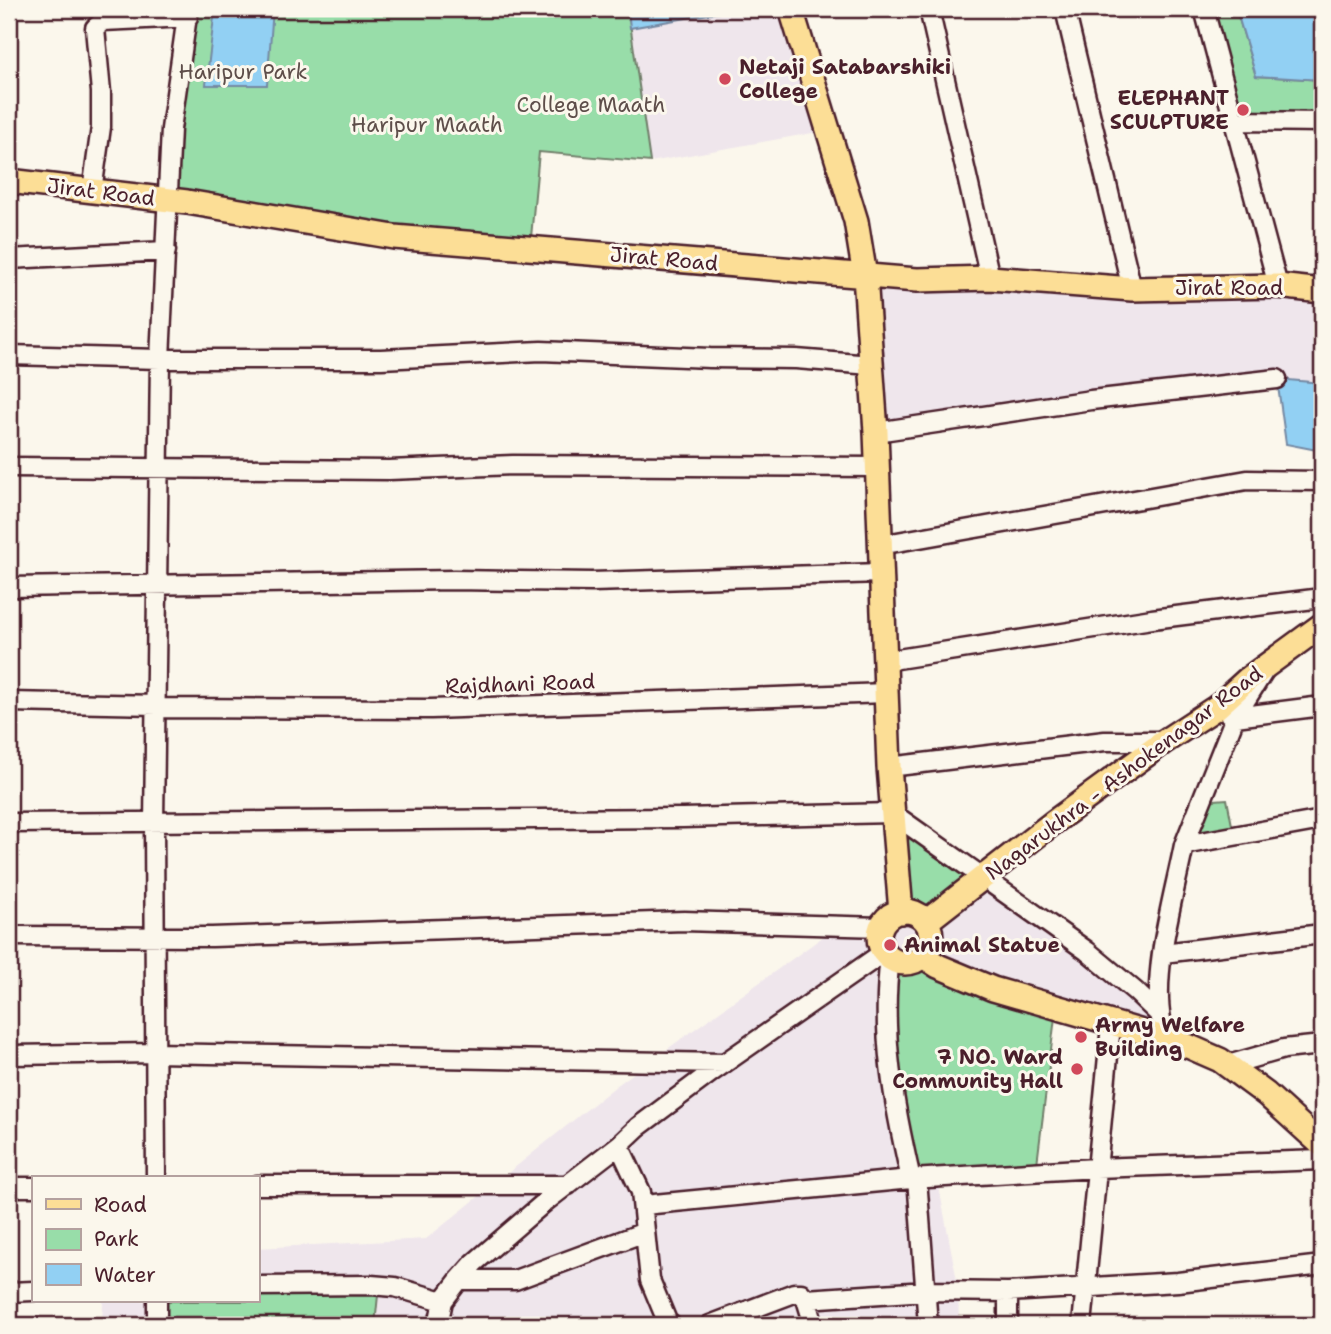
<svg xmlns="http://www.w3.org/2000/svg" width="1331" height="1334" font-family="'Shantell Sans',sans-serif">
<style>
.built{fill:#efe6ec}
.green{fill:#98dda9;stroke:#717e6a;stroke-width:2}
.water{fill:#92d0f3;stroke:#7589a3;stroke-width:2}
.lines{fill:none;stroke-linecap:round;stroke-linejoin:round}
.minor-casing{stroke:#4a1f2b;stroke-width:23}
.major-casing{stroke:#4a1f2b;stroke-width:28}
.minor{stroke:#fbf7ec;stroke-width:18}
.major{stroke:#fcde96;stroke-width:23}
.poi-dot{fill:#d1495b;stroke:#fbf7ec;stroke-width:2.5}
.labels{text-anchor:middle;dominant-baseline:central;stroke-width:6;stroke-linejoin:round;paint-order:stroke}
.poi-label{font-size:21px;font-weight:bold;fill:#4a1f2b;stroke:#fbf7ec;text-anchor:start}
.park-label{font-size:21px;fill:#5e4e4a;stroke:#fbf7ec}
.street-label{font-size:21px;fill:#4a1f2b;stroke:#fbf7ec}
</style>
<rect width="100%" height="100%" fill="#fbf7ec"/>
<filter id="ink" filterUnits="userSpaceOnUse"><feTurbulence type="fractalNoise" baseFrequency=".0143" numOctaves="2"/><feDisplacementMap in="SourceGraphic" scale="14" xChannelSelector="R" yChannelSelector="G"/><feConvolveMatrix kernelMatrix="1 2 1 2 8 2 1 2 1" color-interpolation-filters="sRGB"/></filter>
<g filter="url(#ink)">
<path class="built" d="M737 9H791L829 130 650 162 630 28Z
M865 276 1322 290V383L1277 379 876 432Z
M983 878 1135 991 1166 1039 1048 1007 937 1177 958 1286 959 1325H102L103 1301H257V1248L426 1239 616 1086 838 926 934 916Z"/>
<path class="green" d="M135 9H628L650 162 539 152 530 248 169 200 188 17 138 19Z
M1204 9H1236L1256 76 1322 80V115L1234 114Z
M1227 799 1234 836 1184 845 1201 801Z
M892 813 983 878 926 922 901 912Z
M890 958 907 963 916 960 1056 1009 1036 1172 911 1179 895 1111Z
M379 1285 375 1325H157V1301H257V1287Z"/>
<path class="water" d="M215 9H273L267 85H206Z
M628 9H737L630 28Z
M1236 9H1322V80L1256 76Z
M1277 379 1322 383V451L1286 444Z"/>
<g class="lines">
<g class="minor-casing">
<path id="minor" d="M929 9 990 278
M1065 9 1132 289
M1204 9 1278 286
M1234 121 1322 122
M92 191 101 127V92L95 28 103 21 188 17
M9 259 166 251
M9 355 160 359H381L541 351 710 358 796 359 871 365
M876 432 1091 400 1277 379
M9 467 389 470 513 465 877 467
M880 545 1247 480 1322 481
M9 587 454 580 592 582 881 573
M885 661 1152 619 1322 598
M9 702 157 705
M157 708 431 709 886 693
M1229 714 1235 717 1322 706
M889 767 1105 741H1165
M9 823 683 818 892 813 1087 951 1135 991 1160 1015
M1184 845 1235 717 1264 671
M9 936 212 937 684 921 881 927
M1163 953 1322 934
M890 958C880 1034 894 1105 911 1179
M1161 1019C1152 969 1174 896 1184 845L1322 820
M9 1055 154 1053 724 1063
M1228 1065 1284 1049 1322 1045
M619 1145 641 1192 650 1280 667 1321 671 1325
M156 1178 154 823 160 359 171 129 188 9
M917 1178 928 1325
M257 1185H568
M9 1187H33
M644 1205 911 1179 1096 1168 1322 1160
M459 1280H515L645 1232
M257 1286 371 1285 395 1287 443 1301
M9 1292 33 1291
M1008 1292V1325
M806 1299 926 1291 1008 1292 1178 1282 1322 1265
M157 1325V1301
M438 1325 443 1301 459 1280 474 1263 545 1202 619 1145 638 1127 713 1071 884 952
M710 1325 794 1293H801L806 1299 814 1325
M1082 1325 1111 1025"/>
</g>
<g class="major-casing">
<path id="major" d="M791 9 856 221 865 276 876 432 889 767 901 912
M9 181 187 202 394 237 917 280 990 278 1132 289 1278 286 1322 291
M879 937a26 26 0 1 1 52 0a26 26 0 1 1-52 0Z
M926 922 1054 822 1165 741 1217 707 1248 679 1322 625
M923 956 938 966 993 989 1181 1043 1220 1060 1266 1094 1322 1145"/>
</g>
<use href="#minor" class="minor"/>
<use href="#major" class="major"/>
</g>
</g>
<g class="poi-dot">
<circle cx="725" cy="79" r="7"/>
<circle cx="1243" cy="110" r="7"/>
<circle cx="890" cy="945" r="7"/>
<circle cx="1081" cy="1037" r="7"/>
<circle cx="1077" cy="1069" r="7"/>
</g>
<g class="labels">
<g class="poi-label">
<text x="739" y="67">Netaji Satabarshiki<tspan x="739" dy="24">College</tspan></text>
<text x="1229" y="98" text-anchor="end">ELEPHANT<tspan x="1229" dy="24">SCULPTURE</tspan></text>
<text x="904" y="945">Animal Statue</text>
<text x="1095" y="1025">Army Welfare<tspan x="1095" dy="24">Building</tspan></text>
<text x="1063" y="1057" text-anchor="end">7 NO. Ward<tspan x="1063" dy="24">Community Hall</tspan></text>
</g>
<g class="park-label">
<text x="243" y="72">Haripur Park</text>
<text x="591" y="105">College Maath</text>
<text x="427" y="125">Haripur Maath</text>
</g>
<g class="street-label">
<text transform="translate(101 192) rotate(7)">Jirat Road</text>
<text transform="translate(664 259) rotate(5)">Jirat Road</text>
<text x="1229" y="288">Jirat Road</text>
<text transform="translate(520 684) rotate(-2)">Rajdhani Road</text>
<text transform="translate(1124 773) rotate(-37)">Nagarukhra - Ashokenagar Road</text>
</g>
</g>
<rect width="1331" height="1334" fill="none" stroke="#fbf7ec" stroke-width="35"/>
<rect x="18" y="18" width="1296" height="1299" fill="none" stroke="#4a1f2b" stroke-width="2.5" filter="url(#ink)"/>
<rect x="32" y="1176" width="228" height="126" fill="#fbf7ec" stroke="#b4a19f" stroke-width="2"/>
<rect x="46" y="1199" width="35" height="10" fill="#fcde96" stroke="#b4a19f" stroke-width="2"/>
<text x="94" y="1212" font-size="21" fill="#4a1f2b">Road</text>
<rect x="46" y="1229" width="35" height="21" fill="#98dda9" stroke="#b4a19f" stroke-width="2"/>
<text x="94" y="1246" font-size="21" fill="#4a1f2b">Park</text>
<rect x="46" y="1264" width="35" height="21" fill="#92d0f3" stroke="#b4a19f" stroke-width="2"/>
<text x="94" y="1282" font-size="21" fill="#4a1f2b">Water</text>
</svg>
